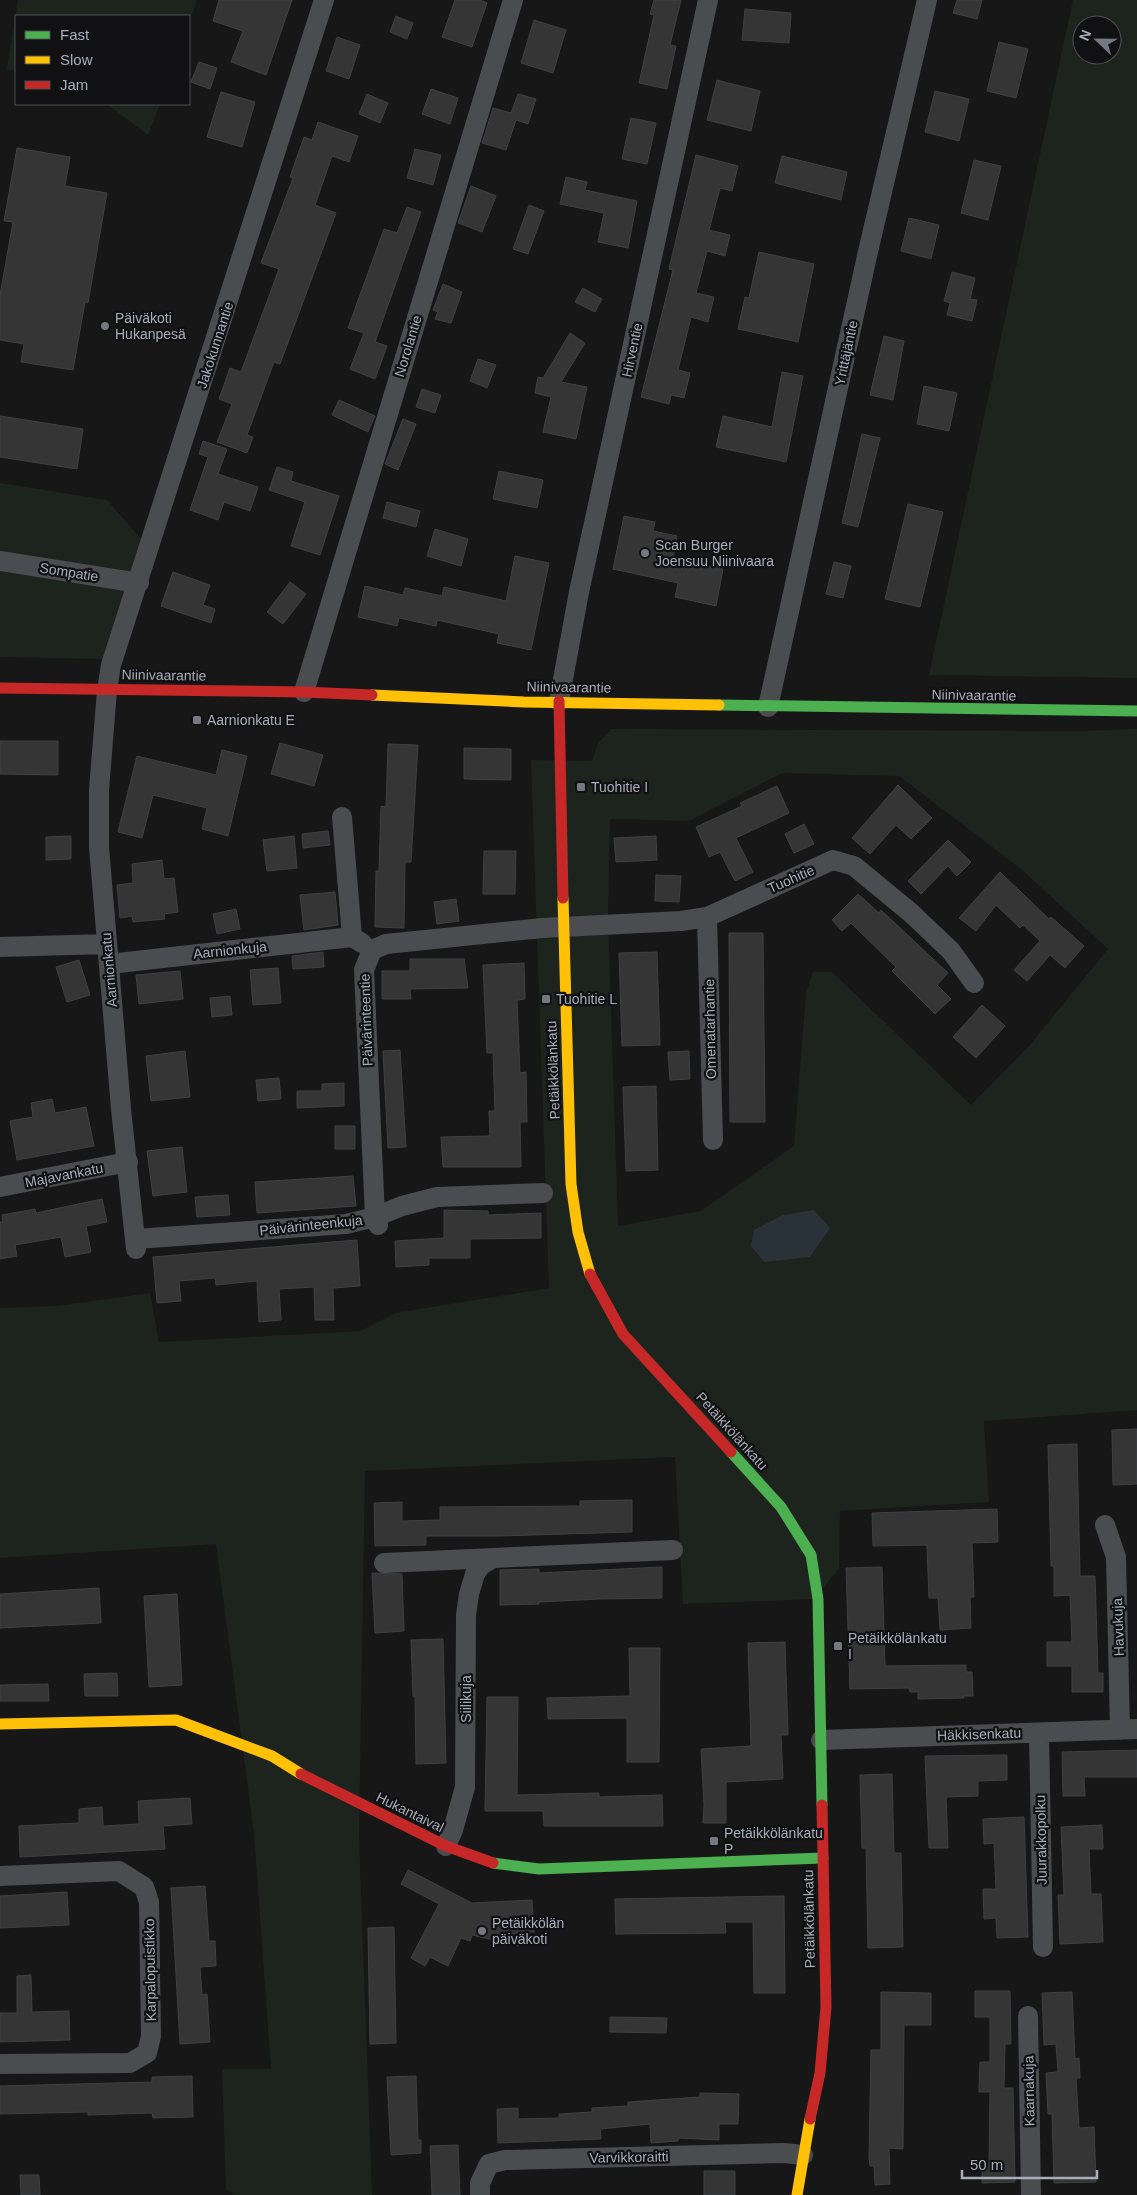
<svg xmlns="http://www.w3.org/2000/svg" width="1137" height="2195" font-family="Helvetica,sans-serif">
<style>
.green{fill:#1d241e;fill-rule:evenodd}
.water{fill:#2a3239}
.building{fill:#353536;stroke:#3f4043}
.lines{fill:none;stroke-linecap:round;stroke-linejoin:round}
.street{stroke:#4b4c50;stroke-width:20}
.fast{stroke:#4caf50;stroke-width:11}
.slow{stroke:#ffc107;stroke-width:11}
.jam{stroke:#c62828;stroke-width:11}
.poi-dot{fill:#757880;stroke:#111113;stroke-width:2}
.labels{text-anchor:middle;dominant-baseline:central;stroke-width:4.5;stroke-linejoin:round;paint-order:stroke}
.poi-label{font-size:14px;fill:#a8adb8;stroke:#111113;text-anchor:start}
.street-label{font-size:14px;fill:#a8adb8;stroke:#111113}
</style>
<rect width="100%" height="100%" fill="#171717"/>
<path class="green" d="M18 0H197L189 22V16H16V71L7 69Z
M1073 0H1137V678L929 675ZM1082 25H1112V55H1082Z
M107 104H160L148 135Z
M0 483 107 500 142 540 103 659 0 657Z
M612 729 1080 731 1137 729V1410L984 1421 989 1502 840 1511 839 1568 815 1599 683 1604 675 1457 365 1471 359 1836 372 2195H235L226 2189 222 2069H271L254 1833 216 1544 0 1558V1308L57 1306 150 1293 159 1342 360 1331 396 1313 549 1288 531 760 592 761 598 743ZM782 773 899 776 1021 869 1108 949 1029 1046 971 1105 832 972H813L806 993 794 1146 701 1211 618 1226 608 917 610 819 689 821ZM814 1210 754 1230 783 1215Z"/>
<path class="water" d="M814 1210 830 1228 810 1257 764 1262 751 1246 754 1230 783 1215Z"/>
<path class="building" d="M219 0H292L266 75 231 62 243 31 213 21Z
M455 0H480L487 3 472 47 442 37Z
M654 0H681L670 45 676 46 667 89 639 83 654 15 650 14Z
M957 0H982L977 19 953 13Z
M745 9 791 13 789 43 742 40Z
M396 16 413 23 407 39 390 32Z
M534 20 566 30 553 73 521 63Z
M337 37 360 45 349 79 326 71Z
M999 42 1028 49 1016 98 987 91Z
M199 62 217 68 210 89 191 82Z
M717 80 760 91 751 131 707 120Z
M431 89 458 98 450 124 422 114Z
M935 91 969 99 959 141 925 132Z
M221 92 255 102 242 147 207 137Z
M367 94 388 103 380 123 359 114Z
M518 94 536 99 528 124 516 120 506 150 482 143 493 108 511 113Z
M631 118 656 123 647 164 622 159Z
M318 122 358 136 349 162 332 156 315 205 336 213 280 364 274 362 247 435 253 437 247 453 217 442 232 404 219 399 230 368 241 372 279 269 261 263 293 178 290 177 304 137 312 140Z
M17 148 70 157 65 186 107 193 88 303 85 302 73 370 21 362 24 344 0 340V295L13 222 4 221Z
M415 149 441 155 433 185 407 178Z
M696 155 738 166 732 191 720 188 709 230 730 235 725 256 707 251 696 293 714 297 708 322 691 317 678 370 690 373 684 398 671 395 669 404 641 397 673 270 669 269Z
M782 156 847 172 841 200 775 183Z
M974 160 1001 166 988 220 961 213Z
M566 177 587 182 585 190 637 201 628 248 598 242 604 213 560 204Z
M471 186 496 196 482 232 458 223Z
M529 205 544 211 528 254 513 249Z
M407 207 421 212 375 342 387 346 375 379 350 369 364 333 348 328 384 229 397 233Z
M909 218 939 225 931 259 901 251Z
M759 252 814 264 798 342 738 329 745 297 749 298Z
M952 272 975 278 970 299 977 300 972 321 947 315 950 303 944 301Z
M443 284 462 292 451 323 435 319 438 312 433 310Z
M583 288 602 299 595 312 575 302Z
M570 333 585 343 561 382 587 387 576 439 543 432 551 397 535 393 538 377 543 378Z
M884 336 904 341 893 400 870 395Z
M478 359 496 365 487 388 470 381Z
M782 372 803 376 786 462 716 447 723 416 772 427Z
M924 386 957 393 949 431 917 424Z
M422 389 441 395 435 413 416 407Z
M339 400 375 416 368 432 332 415Z
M0 416 83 429 77 469 0 457Z
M403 419 416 424 398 470 385 464Z
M862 434 880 438 858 527 842 523Z
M203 441 227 449 218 474 258 487 250 511 224 502 218 520 190 510 208 457 199 454Z
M277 467 293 472 291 481 339 496 320 555 291 546 305 502 269 490Z
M499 471 543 480 537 508 493 499Z
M387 502 420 511 416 527 383 518Z
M908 504 943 512 920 607 885 599Z
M624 516 655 522 653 531 677 536 673 558 723 569 716 606 675 597 678 583 613 569Z
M435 529 468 539 461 566 427 556Z
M515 556 549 563 531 650 497 643 499 634 437 620 436 626 399 618 397 626 358 617 365 586 403 595 405 588 442 596 444 587 506 601Z
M834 562 851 566 843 598 826 594Z
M173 572 210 585 203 605 215 609 211 623 161 606Z
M290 582 306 594 283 624 267 612Z
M0 741H58V775L0 774Z
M280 743 323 755 314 786 271 774Z
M388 744 418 745 411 862H405L404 928 375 927 376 871H379L381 806 386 807Z
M464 748 511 749V780L464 779Z
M222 750 247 756 228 836 202 829 207 808 153 795 142 838 118 832 137 756 216 775Z
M898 785 932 818 911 839 896 825 870 854 852 838Z
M777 786 789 813 736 838 753 872 735 881 720 852 709 857 696 827 742 806 740 803Z
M804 824 814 844 794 853 785 834Z
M328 831 330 845 303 848 302 834Z
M71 836V859L46 860V837Z
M294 836 297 868 267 871 263 840Z
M656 836 657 860 616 862 614 838Z
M948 840 971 862 957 876 948 866 921 894 908 881Z
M484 851H516L515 894H483Z
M162 860 164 879 174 878 178 912 164 914 165 919 133 922 132 916 120 918 117 885 133 883 132 864Z
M1000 872 1049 919 1051 917 1084 946 1065 968 1050 955 1027 981 1014 970 1040 941 1023 925 1020 928 996 905 976 931 959 918Z
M656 875 681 876 679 902 655 901Z
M335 892 338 925 304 930 300 895Z
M858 894 879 913 881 910 948 973 937 985 951 999 935 1014 892 971 896 967 851 923 842 931 832 920Z
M456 899 459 921 437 924 434 902Z
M236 909 240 929 217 934 213 914Z
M729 933H763L765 1122H730Z
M323 952 324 967 293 969 292 956Z
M657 952 660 1045 622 1046 619 953Z
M410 959H464L468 988 410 989 411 999H382V971H410Z
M79 960 90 995 67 1002 56 967Z
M524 963 525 999 517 1000 520 1073 526 1072 527 1122H520L521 1167H443L441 1137 490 1136 489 1111H495L493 1053H487L483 965Z
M278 968 281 1003 253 1005 250 970Z
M180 971 183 999 139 1004 136 975Z
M230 996 232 1015 212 1017 210 998Z
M982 1005 1005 1026 976 1058 953 1037Z
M400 1050 406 1147 388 1148 383 1051Z
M185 1051 190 1097 151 1101 146 1056Z
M689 1051 690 1079 670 1080 668 1052Z
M279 1078 281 1099 258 1101 256 1080Z
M344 1083V1106L297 1108V1091H322V1084Z
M656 1086 658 1170 626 1171 623 1087Z
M52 1099 55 1113 86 1107 94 1146 17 1160 10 1121 33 1117 31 1103Z
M335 1126H355V1149H335Z
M182 1147 187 1192 153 1196 147 1151Z
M353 1176 356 1206 257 1213 255 1182Z
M228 1195 230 1215 197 1217 195 1197Z
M102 1199 107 1222 86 1226 91 1252 65 1257 61 1237 15 1245 17 1256 0 1259V1222H3L2 1215 35 1209 36 1213Z
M444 1210 488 1211V1215L541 1213V1238L470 1239V1258H429V1265L396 1267 395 1241 444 1238Z
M357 1240 360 1286 333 1288 334 1320H315L314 1287 279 1289 281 1320 259 1322 257 1281 216 1285 215 1278 179 1281 181 1301 157 1303 153 1257Z
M1137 1429V1484L1113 1485 1112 1430Z
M1077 1444 1080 1576H1095L1098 1673H1103V1692H1072V1666H1047V1642H1072L1070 1595 1054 1596V1566H1051L1048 1445Z
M632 1500V1532L498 1536H426V1545L375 1546 374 1503 402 1502V1521L440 1520V1507L580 1506V1501Z
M997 1509 998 1542 972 1543 974 1597H970L971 1628 940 1630 938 1598H929L927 1545 873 1546 872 1513Z
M662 1567V1598L600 1599 539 1602V1604L500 1605V1570L539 1569V1573Z
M882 1567 885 1666 966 1665V1672H972L973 1696H963L964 1698 918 1699V1692H910L909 1688 850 1689 846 1568Z
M372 1573 402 1574 404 1631 375 1633Z
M99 1588 101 1623 0 1628V1594Z
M177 1594 182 1685 149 1687 144 1596Z
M443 1639 446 1763 416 1764 415 1696H413L411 1640Z
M785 1642 788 1735H781L783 1779 726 1782V1823H703L704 1805 701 1749 751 1746 748 1643Z
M629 1648H660L659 1762H627V1718L548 1719 547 1698 630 1696Z
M117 1673 118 1696H85L84 1674Z
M48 1684 49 1701H0V1685Z
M487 1697H518L517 1795 599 1793V1797L662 1795 663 1826H544L543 1811H485Z
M1137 1750V1777H1084L1085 1796H1063L1062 1752Z
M1007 1755V1780L978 1781V1796L946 1797 948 1848H929L925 1756Z
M892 1774 894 1853H901L903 1947 868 1948 866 1848H862L860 1775Z
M190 1798 192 1824 163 1826 165 1849 20 1857 19 1826 79 1823V1809L102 1807 103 1826 139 1824 138 1801Z
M1024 1817 1028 1937 997 1938 996 1918 984 1919 983 1889H996L994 1843 984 1844 983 1819Z
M1102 1825 1103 1849H1089L1091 1894H1101L1103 1942 1060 1944 1058 1895H1064L1061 1827Z
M408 1870 472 1903 532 1900 534 1932H524L519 1946 472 1935 470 1941 461 1938 448 1966 430 1957 425 1966 411 1958 439 1904 401 1884Z
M205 1886 209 1941H215L216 1966 200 1967 202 1995 207 1994 210 2042 180 2044 171 1888Z
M67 1892 69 1925 0 1928V1896Z
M784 1896 785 1993H754L753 1922H725L726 1933 616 1934 615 1899Z
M394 1927 396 2043 370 2044 368 1928Z
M31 1975 32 2012 69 2011 70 2040 0 2042V2013H17V1976Z
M975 1991H1010L1011 2044H1005L1004 2088H1013L1015 2182 982 2183V2166H989L990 2092H979L980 2062H990V2017H975Z
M881 1992 931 1993V2025H904L903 2149 889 2148 890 2184 875 2185 874 2166H870L869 2158 871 2050H881Z
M1072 1992 1075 2059 1079 2058 1080 2078H1076L1079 2128 1094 2127 1096 2182 1054 2183 1052 2114H1048L1046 2073 1058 2072 1056 2044 1044 2045 1042 1993Z
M610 2017 667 2018 666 2033 610 2032Z
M192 2076 193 2117 153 2118 152 2113 88 2115V2112L0 2114V2086L152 2082V2077Z
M416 2076 418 2140H421V2153L391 2155 387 2077Z
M700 2093 739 2094 738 2124H719V2140L678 2138V2141L651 2143 650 2124 600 2129 601 2139 498 2143 497 2109 518 2108V2119L559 2118V2114L592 2112V2108L628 2106V2102L700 2097Z
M458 2145 460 2195H432L430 2146Z
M704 2171H735V2195H704Z
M20 2175H39L40 2195H21Z"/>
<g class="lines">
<path class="street" d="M0 561 139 583
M304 692 513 0
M559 701 579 592 708 0
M768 707 867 256 927 0
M342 817 352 937 362 943
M707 917 713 1140
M0 947 107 944
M109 964 352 937
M0 1187 128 1162
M378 1225 375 1217 364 970 372 950 386 944 542 928 681 921 707 917 833 860 854 866 911 913 951 951 974 983
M136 1239 346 1224 375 1217 402 1206 437 1197 543 1193
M136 1249 121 1109 99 847V790L107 690 111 665 324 0
M1105 1525 1116 1557 1120 1730
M384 1563 493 1558
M1039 1733 1043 1947
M821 1740 1137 1729
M446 1846 453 1830 465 1787 466 1615 469 1594 475 1574 481 1565 493 1558 673 1550
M0 1876 119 1871 144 1887 149 1902 151 2036 147 2053 130 2063 0 2064
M1028 2016 1031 2195
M480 2195V2183L489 2164 505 2160 784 2153 803 2155"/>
<path class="fast" d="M719 705 1137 711
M731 1452 781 1507 811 1555 818 1599 822 1805
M493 1863 539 1869 823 1858"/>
<path class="slow" d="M372 695 524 702 719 705
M563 898 571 1184 578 1232 590 1274
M0 1724 176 1720 272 1756 301 1774
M797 2195 810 2119"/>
<path class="jam" d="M0 688 304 692 372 695
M559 701 563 898
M590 1274 623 1334 731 1452
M301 1774 446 1846 493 1863
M810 2119 820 2073 826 2007 822 1805"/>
</g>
<g class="poi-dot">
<circle cx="105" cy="326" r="5"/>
<circle cx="645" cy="553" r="5"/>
<rect x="192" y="715" width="10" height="10" rx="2.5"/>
<rect x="576" y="782" width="10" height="10" rx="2.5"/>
<rect x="541" y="994" width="10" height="10" rx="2.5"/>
<rect x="833" y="1641" width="10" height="10" rx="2.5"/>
<rect x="709" y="1836" width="10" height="10" rx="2.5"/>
<circle cx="482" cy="1931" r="5"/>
</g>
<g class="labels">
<g class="poi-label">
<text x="115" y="318">Päiväkoti<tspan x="115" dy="16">Hukanpesä</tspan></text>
<text x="655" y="545">Scan Burger<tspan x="655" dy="16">Joensuu Niinivaara</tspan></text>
<text x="207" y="720">Aarnionkatu E</text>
<text x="591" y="787">Tuohitie I</text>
<text x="556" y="999">Tuohitie L</text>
<text x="848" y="1638">Petäikkölänkatu<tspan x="848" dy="16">I</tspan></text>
<text x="724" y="1833">Petäikkölänkatu<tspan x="724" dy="16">P</tspan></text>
<text x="492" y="1923">Petäikkölän<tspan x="492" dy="16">päiväkoti</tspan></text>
</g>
<g class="street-label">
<text transform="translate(215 345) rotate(-72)">Jakokunnantie</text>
<text transform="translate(408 346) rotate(-73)">Norolantie</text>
<text transform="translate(632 350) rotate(-78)">Hirventie</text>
<text transform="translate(846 353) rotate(-78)">Yrittäjäntie</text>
<text transform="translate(69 572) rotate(9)">Sompatie</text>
<text transform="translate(164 675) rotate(1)">Niinivaarantie</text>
<text transform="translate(569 687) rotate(1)">Niinivaarantie</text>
<text transform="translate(974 695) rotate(1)">Niinivaarantie</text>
<text transform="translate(791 879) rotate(-24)">Tuohitie</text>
<text transform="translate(230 950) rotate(-6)">Aarnionkuja</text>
<text transform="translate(109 970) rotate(-95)">Aarnionkatu</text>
<text transform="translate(366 1020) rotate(-92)">Päivärinteentie</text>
<text transform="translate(710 1029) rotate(-91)">Omenatarhantie</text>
<text transform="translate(553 1070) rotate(-92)">Petäikkölänkatu</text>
<text transform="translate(64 1175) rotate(-11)">Majavankatu</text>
<text transform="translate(311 1225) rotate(-6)">Päivärinteenkuja</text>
<text transform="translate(732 1431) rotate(48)">Petäikkölänkatu</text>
<text transform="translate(1118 1627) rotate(-92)">Havukuja</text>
<text transform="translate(466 1699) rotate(-90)">Siilikuja</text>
<text transform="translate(979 1734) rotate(-2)">Häkkisenkatu</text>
<text transform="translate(410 1812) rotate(26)">Hukantaival</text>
<text transform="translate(1041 1840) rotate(-91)">Juurakkopolku</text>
<text transform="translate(809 1919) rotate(-91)">Petäikkölänkatu</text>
<text transform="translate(150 1970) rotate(-91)">Karpalopuistikko</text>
<text transform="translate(1029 2091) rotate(-91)">Kaarnakuja</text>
<text transform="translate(629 2157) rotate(-1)">Varvikkoraitti</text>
</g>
</g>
<rect x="15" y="15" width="175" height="90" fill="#111113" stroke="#4d4f55"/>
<rect x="25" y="31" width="25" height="8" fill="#4caf50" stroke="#4d4f55"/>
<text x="60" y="40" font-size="15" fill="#a8adb8">Fast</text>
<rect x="25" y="56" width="25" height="8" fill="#ffc107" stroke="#4d4f55"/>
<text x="60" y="65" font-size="15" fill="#a8adb8">Slow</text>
<rect x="25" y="81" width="25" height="8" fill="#c62828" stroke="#4d4f55"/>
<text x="60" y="90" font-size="15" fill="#a8adb8">Jam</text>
<g transform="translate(1097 40) rotate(292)"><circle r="24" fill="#111113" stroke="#4d4f55"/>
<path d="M0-4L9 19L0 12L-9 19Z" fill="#757880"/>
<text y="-8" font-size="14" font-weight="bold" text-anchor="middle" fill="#a8adb8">N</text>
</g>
<path d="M962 2170v8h135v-8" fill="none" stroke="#a8adb8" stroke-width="2.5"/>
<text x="970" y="2170" font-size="15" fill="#a8adb8" stroke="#111113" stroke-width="4" paint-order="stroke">50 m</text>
</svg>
